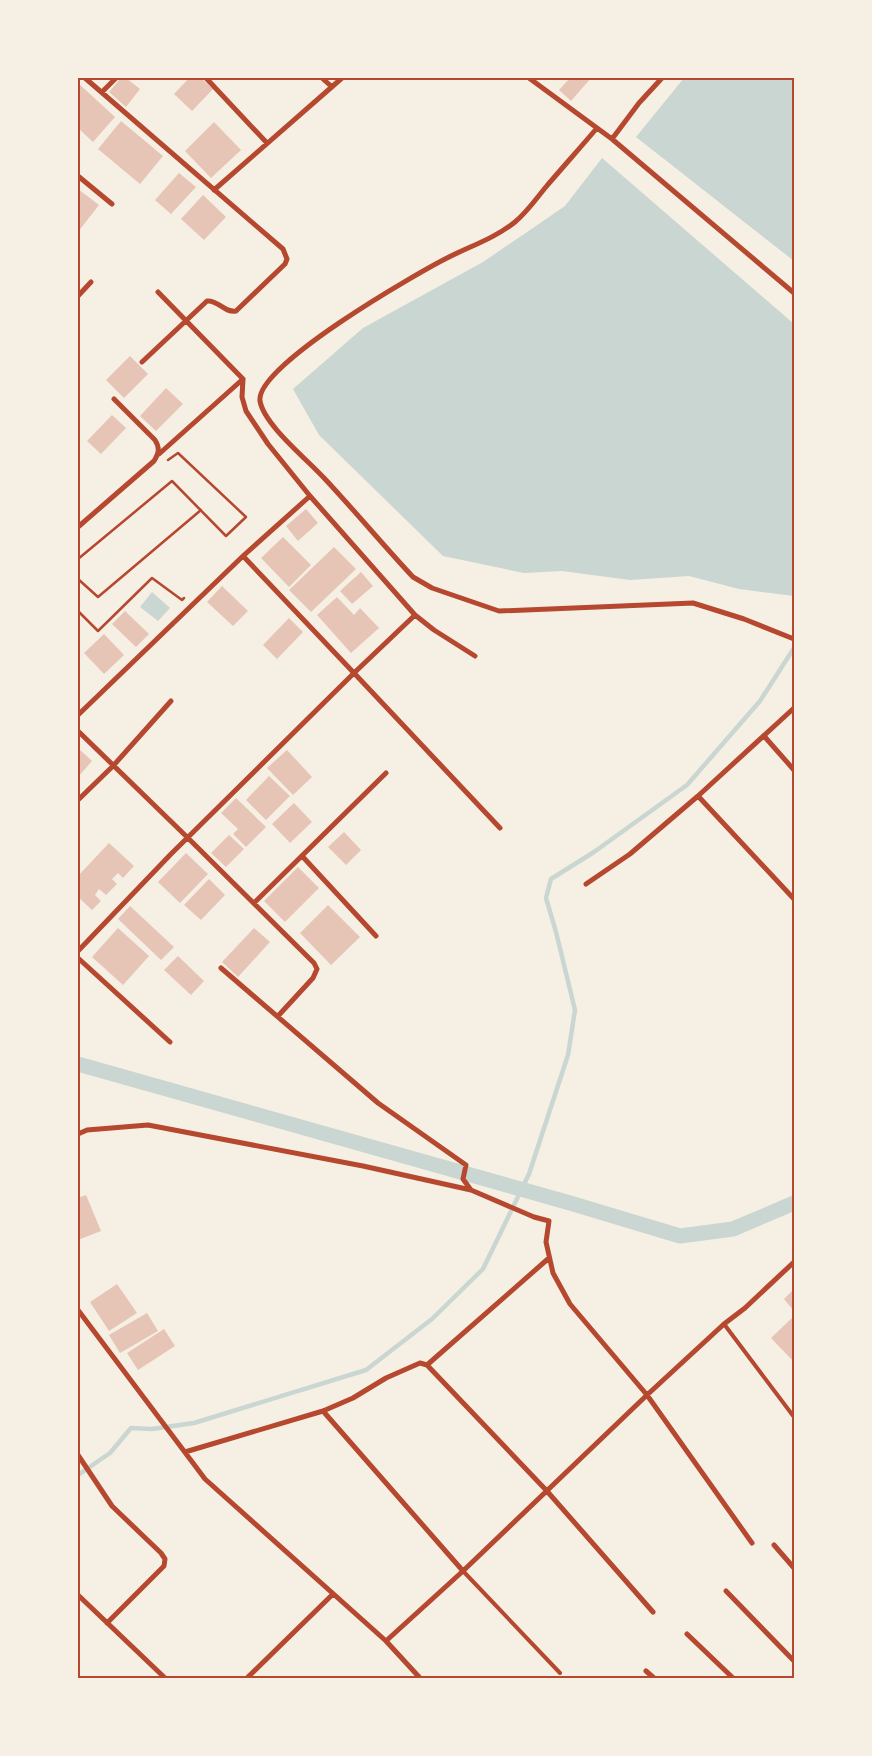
<svg xmlns="http://www.w3.org/2000/svg" width="872" height="1756" font-family="'Open Sans',sans-serif">
<style>
.water{fill:#c9d6d2}
.lines{fill:none;stroke-linecap:round;stroke-linejoin:round}
.stream{stroke:#c9d6d2;stroke-width:4.5}
.canal{stroke:#c9d6d2;stroke-width:15}
.building{fill:#e6c5b7}
.path{stroke:#b5482f;stroke-width:2.5}
.service{stroke:#b5482f;stroke-width:4}
.minor{stroke:#b5482f;stroke-width:5}
.neatline{fill:none;stroke:#b5482f;stroke-width:2}
</style>
<rect width="100%" height="100%" fill="#f6efe4"/>
<path class="water" d="M684 78H794V261L636 137Z
M602 158 794 324V596L739 589 689 576 630 580 562 571 524 573 443 556 319 435 293 389 363 328 483 262 565 206Z
M152 592 170 608 158 621 140 607Z"/>
<g class="lines">
<path class="stream" d="M78 1475 110 1453 131 1428 152 1429 194 1423 366 1370 432 1319 483 1269 529 1174 568 1055 575 1010 556 932 546 898 551 879 594 852 687 785 760 701 794 648"/>
<path class="canal" d="M78 1064 570 1203 680 1236 733 1229 794 1203"/>
</g>
<path class="building" d="M121 78H126L140 89 126 107 109 92Z
M189 78H201L213 89 192 111 174 94Z
M570 78H591L571 101 559 90Z
M78 83 115 117 93 142 78 128Z
M121 121 163 156 140 184 98 149Z
M214 122 241 150 211 178 185 151Z
M179 173 196 187 171 214 155 200Z
M78 189 99 205 78 232Z
M203 195 226 217 204 240 181 219Z
M130 356 148 374 124 398 106 380Z
M166 388 183 404 156 431 140 416Z
M112 415 126 428 101 454 87 441Z
M306 509 318 523 298 541 286 526Z
M283 537 311 565 289 587 261 558Z
M334 547 356 569 311 612 289 590Z
M361 572 373 586 352 604 340 591Z
M222 586 248 611 233 626 207 602Z
M337 597 354 615 360 608 379 628 351 653 317 615Z
M125 611 149 634 136 647 112 624Z
M289 618 303 632 277 659 263 645Z
M104 634 124 655 104 674 84 653Z
M78 748 92 761 78 777Z
M287 750 312 777 293 795 267 768Z
M269 776 290 796 266 820 246 800Z
M236 798 266 827 246 847 233 834 238 829 221 813Z
M294 803 312 822 290 843 272 824Z
M344 832 361 850 346 865 328 847Z
M229 835 244 849 226 867 211 853Z
M109 843 134 866 123 878 118 873 112 879 117 884 106 895 99 889 95 895 101 901 92 910 78 897V876Z
M186 853 208 874 180 903 158 882Z
M298 867 319 888 285 922 264 901Z
M209 879 225 895 201 920 184 905Z
M328 905 360 937 331 965 300 933Z
M130 906 174 947 161 960 118 919Z
M118 928 149 956 123 985 92 957Z
M254 928 270 942 238 977 222 962Z
M178 956 204 981 191 995 164 970Z
M86 1195 101 1231 78 1240V1198Z
M117 1284 137 1313 109 1331 90 1302Z
M794 1289V1311L784 1299Z
M147 1313 158 1331 120 1353 109 1335Z
M794 1316V1362L771 1338Z
M164 1329 175 1346 138 1370 127 1353Z"/>
<g class="lines">
<path class="path" d="M78 559 172 481 226 536 246 517 178 453 168 460
M78 579 98 597 201 510
M78 611 98 631 152 578 182 600 184 598"/>
<path class="service" d="M724 1324 794 1417
M463 1571 560 1673"/>
<path class="minor" d="M85 78 283 249 287 259 285 264 236 311C224 313 219 300 207 301L142 362
M206 78 267 143
M322 78 332 87
M529 78 612 139 794 293
M102 92 116 78
M597 128C580 148 562 168 545 188 536 199 527 212 515 222 495 238 471 246 449 257 417 273 255 366 260 401 264 425 308 460 325 479 355 511 383 545 413 577L432 588 499 611 693 603 744 619 794 639
M612 139 639 103 662 78
M78 176 112 204
M214 190 342 78
M158 292 243 379 242 397 246 411 268 444 310 496 415 615 354 673 500 828
M78 296 91 282
M159 454 243 379
M78 527 154 461C159 453 160 448 155 440L114 399
M243 556 310 496
M415 615 434 630 475 656
M78 715 243 556 354 673 171 854 78 951
M78 731 188 838 314 963 317 969 313 978 278 1016
M764 736 794 770
M698 796 794 899
M78 800 113 766 171 701
M302 856 376 936
M586 884 630 854 698 796 794 708
M254 903 386 773
M78 958 170 1042
M221 968 378 1103 466 1165 463 1179 471 1190 534 1217 549 1221 546 1242 553 1273 570 1304 647 1395 752 1543
M78 1134 87 1130 148 1125 363 1166 471 1190
M78 1310 205 1479 386 1641 420 1678
M427 1365 549 1258
M323 1411 463 1571
M185 1452 323 1411 353 1398 386 1378 420 1363 427 1365 546 1490 653 1612
M78 1455 112 1506 161 1553 165 1559 164 1566 107 1623
M774 1545 794 1568
M726 1591 794 1661
M78 1595 165 1678
M687 1634 733 1678
M386 1641 463 1571 647 1395 724 1324 745 1308 794 1262
M646 1671 654 1678
M247 1678 333 1594"/>
</g>
<rect width="872" height="1756" fill="none" stroke="#f6efe4" stroke-width="158"/>
<rect x="79" y="79" width="714" height="1598" class="neatline"/>
</svg>
